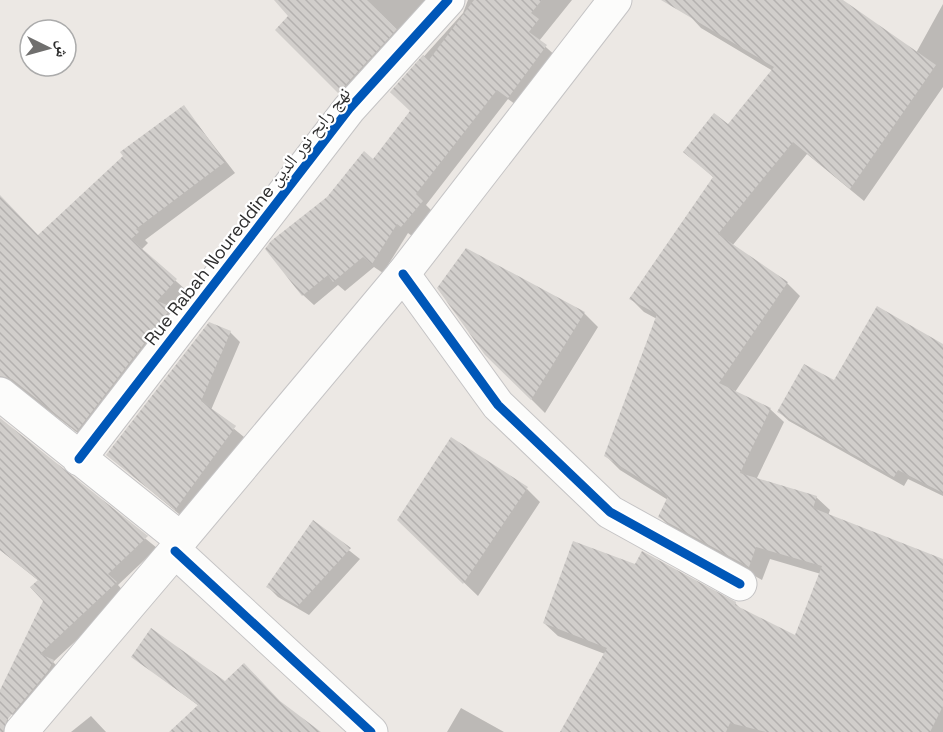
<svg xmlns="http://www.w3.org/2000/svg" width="943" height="732" font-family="'Space Grotesk','Noto Naskh Arabic',sans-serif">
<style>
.shadow{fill:#0003}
.building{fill:url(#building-back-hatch)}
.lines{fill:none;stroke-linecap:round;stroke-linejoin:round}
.minor-casing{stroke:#c5c4c5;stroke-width:35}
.secondary-casing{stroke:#c5c4c5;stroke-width:35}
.minor{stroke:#fcfcfb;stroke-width:33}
.secondary{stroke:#fcfcfb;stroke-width:33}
.cycleway-casing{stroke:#fff;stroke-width:13}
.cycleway{stroke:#0057b8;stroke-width:9}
.labels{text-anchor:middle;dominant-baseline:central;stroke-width:4.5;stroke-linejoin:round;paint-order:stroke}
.street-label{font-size:18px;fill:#2e2e2e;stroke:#fff}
</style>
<defs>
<pattern id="building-back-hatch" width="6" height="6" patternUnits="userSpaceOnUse" patternTransform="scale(1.5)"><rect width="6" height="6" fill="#d1cecb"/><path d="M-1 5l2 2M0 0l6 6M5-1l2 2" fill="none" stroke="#b4b1af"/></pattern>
</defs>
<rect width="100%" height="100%" fill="#ece8e4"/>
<path class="shadow" d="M276 0H442L350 102 277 30 291 16Z
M468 0H572L539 41 557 57 519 107 508 99 426 205 433 212 412 236 408 233 383 273 374 267 345 291 338 285 314 305 303 295 374 161 412 111 392 92 463 13Z
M696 0H840L916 53 943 4V87L864 201 807 154 732 246 787 283 800 296 735 392 770 409 784 422 756 480 816 497 830 510 828 516 943 561V732H561L605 654 558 636 544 623 735 603 742 610 796 637 821 574 770 559 762 580 673 530 660 517 668 500 620 470 606 456 657 319 644 312 631 299 714 178 685 151 728 126 773 71 701 28 688 14Z
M184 107 235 173 145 240 148 243 141 250 186 290 171 308 182 319 88 441 15 385 0 389V197L39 237Z
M584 313 598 327 545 413 486 354Z
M230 332 240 342 211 410 244 437 185 519 108 455Z
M943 345V496L908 479 904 486 789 421 779 412 834 382Z
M0 420 157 548 118 585 126 594 53 662 63 672 21 725 0 700V694L45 601 39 581 0 550Z
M527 489 540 502 478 596 412 533Z
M313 522 360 559 309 615 278 597 268 587Z
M133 657 225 682 309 732H171L199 706Z
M461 708 504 732H447Z
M0 712 18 729 15 732H0Z
M91 716 106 732H71Z"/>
<path class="building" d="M274 0H367L397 29 338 93 275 30 288 16Z
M474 0H542L531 13 539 19 529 32 547 45 508 98 497 90 416 194 423 201 401 227 397 224 372 264 363 257 333 282 328 275 302 296 265 249 271 241 327 197 364 151 373 159 410 111 390 92 423 55 429 60Z
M661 0H843L936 65 850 189 793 142 718 234 788 282 719 383 771 408 740 473 817 496 813 508 943 559V706L930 732H766L730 723 726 732H560L607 648 543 623 573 541 635 564 642 551 736 602 735 605 795 635 822 566 756 547 749 567 658 517 668 496 604 456 657 314 629 299 713 177 683 152 714 113 728 124 774 67Z
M184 105 225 162 136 229 139 232 131 239 177 279 157 301 172 307 77 431 12 379 0 376V195L38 235 123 156 120 152Z
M466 248 585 312 531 400 485 355 437 288Z
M877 306 943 344V493L898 470 894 477 777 412 804 364 834 380Z
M209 322 231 331 201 401 236 426 175 510 106 455Z
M0 418 148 536 108 574 117 582 40 654 54 660 48 671 7 720 3 732H0V690L43 601 30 587 38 580 0 550Z
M451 437 528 487 463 584 397 520Z
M313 520 351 548 298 606 266 587Z
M151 628 225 681 244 663 280 701 321 732H169L198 705 131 657Z"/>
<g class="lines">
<g class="minor-casing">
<path id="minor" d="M403 274 498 405 610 512 740 584
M0 394 181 539
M79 459 349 109 448 0
M175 551 371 732"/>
</g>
<g class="secondary-casing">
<path id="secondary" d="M21 732 175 551 181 539 403 274 615 0"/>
</g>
<use href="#minor" class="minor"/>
<use href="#secondary" class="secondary"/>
<g class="cycleway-casing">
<path id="cycleway" d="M403 274 498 405 610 512 740 584
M79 459 349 109 448 0
M175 551 371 732"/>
</g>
<use href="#cycleway" class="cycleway"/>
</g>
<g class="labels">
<g class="street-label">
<text transform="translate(247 216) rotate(-52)">Rue Rabah Noureddine نهج رابح نور الدين</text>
</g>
</g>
<g transform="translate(48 48) rotate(95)"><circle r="28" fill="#ffffff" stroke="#ababab" stroke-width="1.5"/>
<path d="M0-4.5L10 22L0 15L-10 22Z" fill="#706f6e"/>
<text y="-9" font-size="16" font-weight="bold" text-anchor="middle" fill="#2e2e2e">ش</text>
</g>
</svg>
